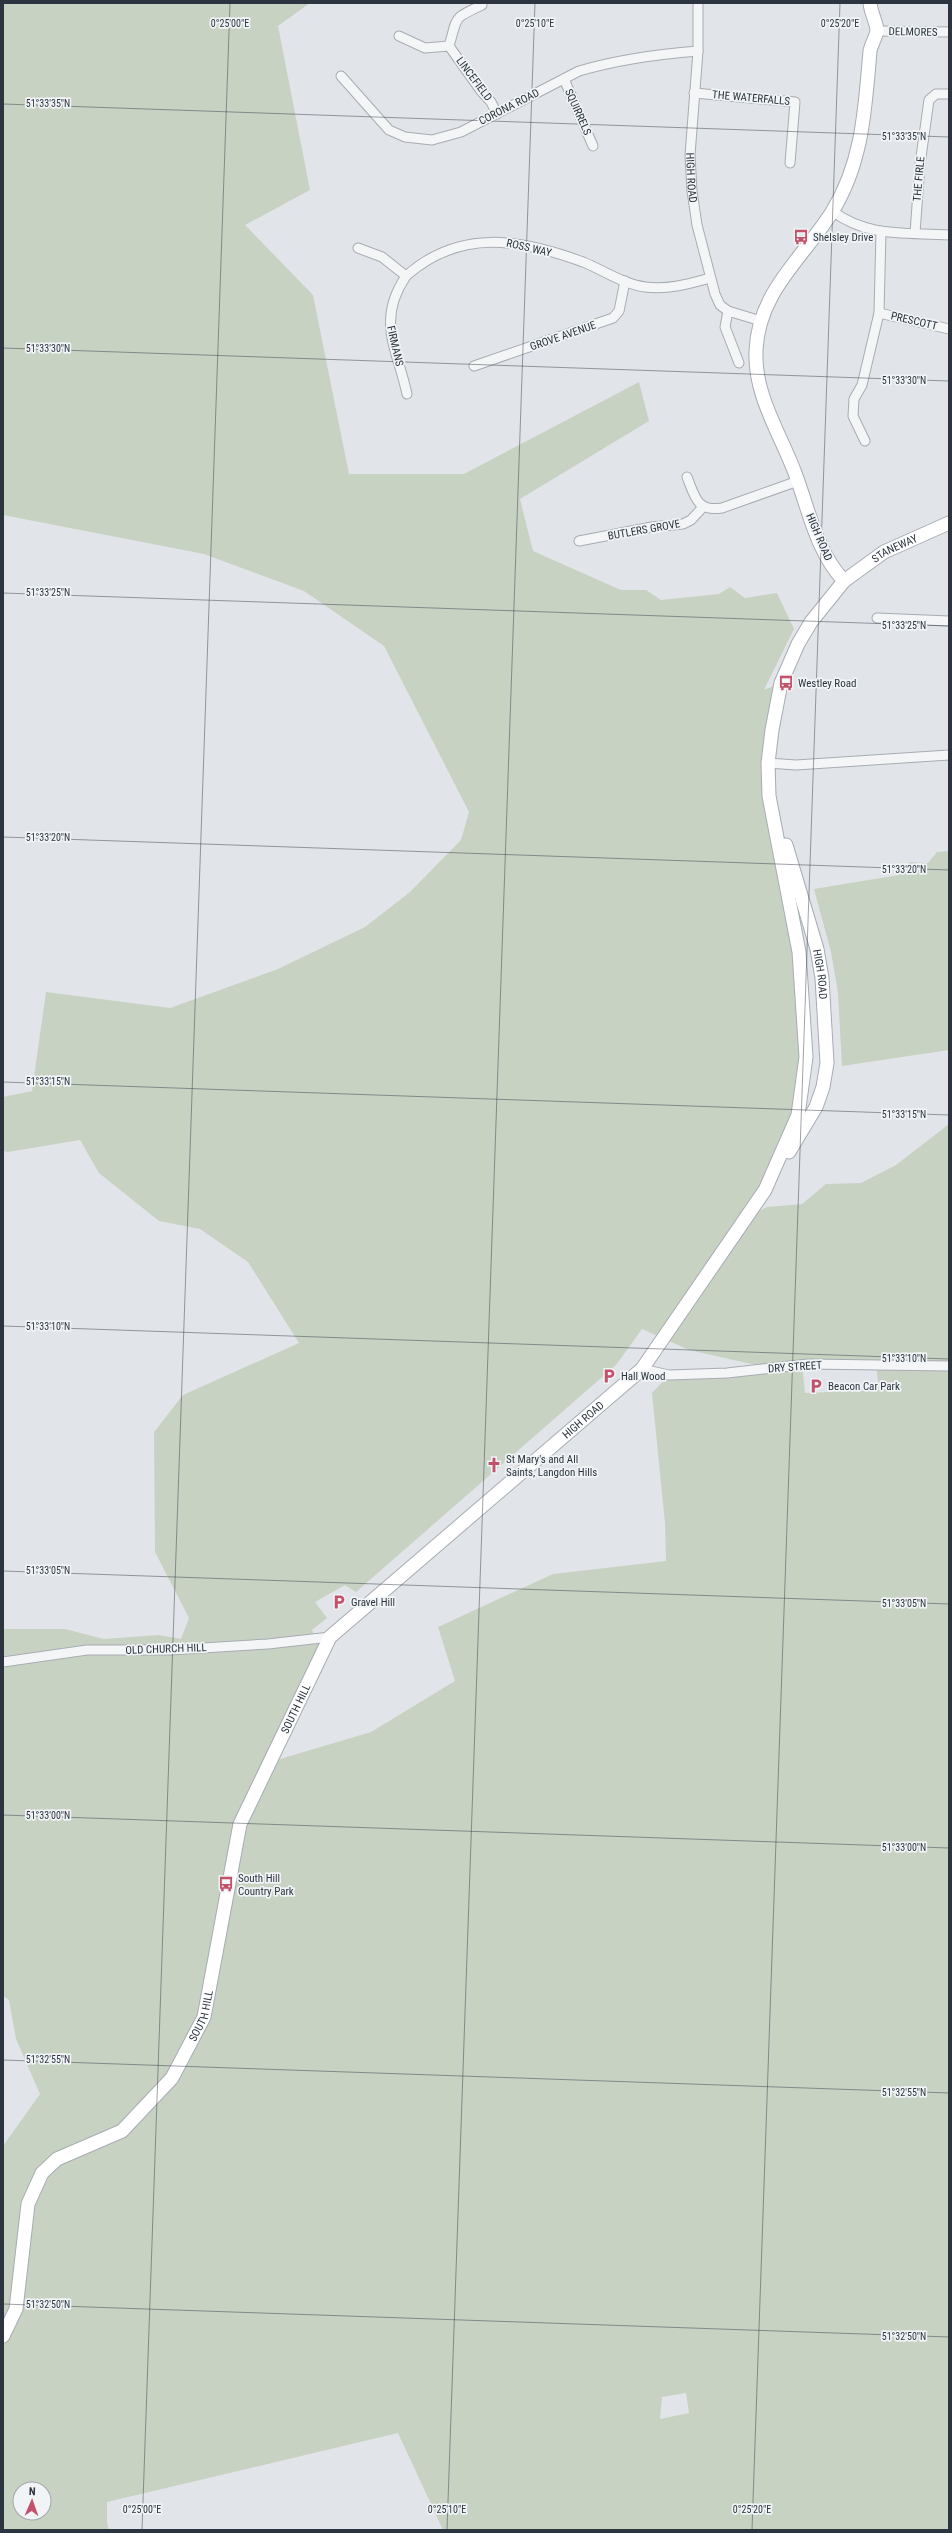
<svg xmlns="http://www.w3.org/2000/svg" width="952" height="2533" font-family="'Roboto Condensed',sans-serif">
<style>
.green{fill:#c8d2c3;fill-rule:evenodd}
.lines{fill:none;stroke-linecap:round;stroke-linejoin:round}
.street-casing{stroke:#a7acb3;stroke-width:11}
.secondary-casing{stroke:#a7acb3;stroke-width:15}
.street{stroke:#f4f5f7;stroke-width:9}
.secondary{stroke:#fff;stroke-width:13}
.ticks{fill:none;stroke:#2b343f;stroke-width:1;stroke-opacity:0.45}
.labels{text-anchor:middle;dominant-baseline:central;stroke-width:3.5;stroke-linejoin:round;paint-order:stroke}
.street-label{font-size:11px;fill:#2b343f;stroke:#f1f4f6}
.poi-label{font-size:11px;fill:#2b343f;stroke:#f1f4f6;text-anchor:start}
.ticks-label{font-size:10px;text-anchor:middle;fill:#2b343f;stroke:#f1f4f6;stroke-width:3.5;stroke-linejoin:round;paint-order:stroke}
</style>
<rect width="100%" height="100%" fill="#e1e5e9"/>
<path class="green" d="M3 3H310L278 26 310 190 245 225 313 295 349 474H464L639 382 649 421 520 499 533 551 621 590H646L661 600 719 594 730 587 745 598 777 593 794 629 764 690 781 683 768 763 799 952 803 1092 747 1217 767 1207 802 1204 826 1184 861 1183 896 1165 949 1124V2530H443L398 2433 107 2502V2522L109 2530H3V2146L40 2094 16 2039 9 2000 3 1996V1629H65L104 1639 159 1635 181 1639 189 1618 155 1552 154 1432 183 1395 299 1343 248 1262 200 1229 159 1221 99 1173 80 1140 8 1152 3 1151V1097L32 1091 46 992 170 1008 278 969 365 927 410 892 461 840 469 812 384 646 304 591 204 554 3 515ZM642 1329 689 1350 756 1365 804 1362 876 1364 879 1390 805 1393 802 1365 669 1375 652 1393 665 1523 666 1561 553 1574 438 1627 455 1681 371 1732 270 1762 319 1647 312 1630 327 1618 315 1602 345 1585 356 1592 616 1365ZM686 2393 689 2413 660 2419 662 2397ZM20 2489H44V2513H20Z
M949 851V1050L842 1066 838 993 831 952 814 889 899 875 909 862 928 863 937 852Z"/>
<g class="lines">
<g class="street-casing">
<g id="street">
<path id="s1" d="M698 3V51L690 155 692 191 697 225 715 294 720 305 728 311 761 321"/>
<path d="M877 31 949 32"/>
<path d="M399 36 425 48 449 46 481 91 491 102 497 114"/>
<path d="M449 46C458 16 452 19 482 5"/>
<path d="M341 76 389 130 405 137 432 140 461 132 579 71C617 60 659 54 698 51"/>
<path d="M564 79 593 146"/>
<path d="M694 93 795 102 790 163"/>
<path d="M832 211C869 238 905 232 949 235"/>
<path d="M915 233 920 164 929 100 936 94H949"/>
<path d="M358 248 382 257 406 276C460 228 520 239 583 262 603 270 623 284 645 287 667 290 689 284 710 278"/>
<path d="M406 276C376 321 397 348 407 394"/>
<path d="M728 311 725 327 739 363"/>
<path d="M879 313 949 329"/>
<path d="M474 366 613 318 619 311 625 281"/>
<path d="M865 441 853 416 854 399 862 385 879 313 881 231"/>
<path d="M687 477C695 497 697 512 722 508L798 481"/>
<path d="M579 541 652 527 683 524 691 520 703 507"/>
<path d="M877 618 949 621"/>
<path d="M768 763 796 765 949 755"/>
<path d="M642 1369 669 1375 727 1373 808 1364 949 1366"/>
<path d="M3 1662 87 1650H170L268 1644 330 1637"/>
</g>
</g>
<g class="secondary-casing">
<g id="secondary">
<path d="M844 581C816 551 809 510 795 473 780 433 754 395 756 351 758 292 803 258 832 212 863 162 865 108 870 51 871 45 877 35 877 30 876 21 871 13 870 3"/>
<path id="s2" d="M786 845 817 949 822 978 827 1063 823 1087 816 1107 789 1152"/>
<path id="s3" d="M3 2336 16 2309 28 2204 42 2173 57 2159 122 2131 172 2078 204 2017 240 1824 330 1637 642 1369 765 1190 798 1115 806 1057 799 952 769 796 768 763 772 730 781 683 798 644 811 622 844 581 884 552 949 523"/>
</g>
</g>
<use href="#street" class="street"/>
<use href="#secondary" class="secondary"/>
</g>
<path class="ticks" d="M3 104 949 137M3 348 949 381M3 593 949 626M3 837 949 870M3 1082 949 1115M3 1326 949 1359M3 1571 949 1604M3 1815 949 1848M3 2060 949 2093M3 2304 949 2337M142 2530 230 3M447 2530 535 3M752 2530 840 3"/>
<defs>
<g id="bus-bare" transform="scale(1.2)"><path d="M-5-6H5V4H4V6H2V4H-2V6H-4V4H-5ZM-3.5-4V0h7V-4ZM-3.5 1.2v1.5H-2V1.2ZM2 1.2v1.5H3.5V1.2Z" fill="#c4516a" stroke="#f1f4f6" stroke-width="2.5" paint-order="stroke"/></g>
<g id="parking-bare" transform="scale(1.2)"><path d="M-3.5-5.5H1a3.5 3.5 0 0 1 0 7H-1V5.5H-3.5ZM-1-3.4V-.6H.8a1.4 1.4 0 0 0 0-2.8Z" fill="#c4516a" stroke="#f1f4f6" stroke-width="2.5" paint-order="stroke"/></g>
<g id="church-bare" transform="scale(1.2)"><path d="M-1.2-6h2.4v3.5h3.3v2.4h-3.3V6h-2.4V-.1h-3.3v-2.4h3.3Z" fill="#c4516a" stroke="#f1f4f6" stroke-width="2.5" paint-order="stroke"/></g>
</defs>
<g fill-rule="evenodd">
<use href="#bus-bare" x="801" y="237"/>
<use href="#bus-bare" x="786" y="683"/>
<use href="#parking-bare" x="609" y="1376"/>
<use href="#parking-bare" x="816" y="1386"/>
<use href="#church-bare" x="494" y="1465"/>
<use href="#parking-bare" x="339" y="1602"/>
<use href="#bus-bare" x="226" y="1884"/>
</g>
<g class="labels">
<g class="street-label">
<text transform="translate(913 32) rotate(1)">DELMORES</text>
<text transform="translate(474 79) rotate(53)">LINCEFIELD</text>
<text transform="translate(751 98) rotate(5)">THE WATERFALLS</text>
<text transform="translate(509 107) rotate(-27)">CORONA ROAD</text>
<text transform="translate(578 112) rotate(66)">SQUIRRELS</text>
<text stroke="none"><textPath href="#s1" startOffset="175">HIGH ROAD</textPath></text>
<text transform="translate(919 179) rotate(-85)">THE FIRLE</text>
<text transform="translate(529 248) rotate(13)">ROSS WAY</text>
<text transform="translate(914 321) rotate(13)">PRESCOTT</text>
<text transform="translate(563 336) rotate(-19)">GROVE AVENUE</text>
<text transform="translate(395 346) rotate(77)">FIRMANS</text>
<text transform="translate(644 530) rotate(-10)">BUTLERS GROVE</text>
<text transform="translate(819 537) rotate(67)">HIGH ROAD</text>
<text stroke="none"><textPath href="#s3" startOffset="2135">STANEWAY</textPath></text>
<text stroke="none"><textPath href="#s2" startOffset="134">HIGH ROAD</textPath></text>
<text transform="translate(795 1367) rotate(-4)">DRY STREET</text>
<text stroke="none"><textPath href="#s3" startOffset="1140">HIGH ROAD</textPath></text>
<text transform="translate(166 1649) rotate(-2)">OLD CHURCH HILL</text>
<text stroke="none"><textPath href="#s3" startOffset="727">SOUTH HILL</textPath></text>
<text stroke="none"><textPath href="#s3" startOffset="403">SOUTH HILL</textPath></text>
</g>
<g class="poi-label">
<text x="813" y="237">Shelsley Drive</text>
<text x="798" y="683">Westley Road</text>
<text x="621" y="1376">Hall Wood</text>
<text x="828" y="1386">Beacon Car Park</text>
<text x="506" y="1459">St Mary's and All<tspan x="506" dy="13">Saints, Langdon Hills</tspan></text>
<text x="351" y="1602">Gravel Hill</text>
<text x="238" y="1878">South Hill<tspan x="238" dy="13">Country Park</tspan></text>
</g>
</g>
<g class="ticks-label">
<text x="230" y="27">0°25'00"E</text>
<text x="535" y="27">0°25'10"E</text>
<text x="840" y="27">0°25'20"E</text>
<text x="48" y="107">51°33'35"N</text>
<text x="904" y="140">51°33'35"N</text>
<text x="48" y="352">51°33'30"N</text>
<text x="904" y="384">51°33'30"N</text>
<text x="48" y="596">51°33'25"N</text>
<text x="904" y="629">51°33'25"N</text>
<text x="48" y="841">51°33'20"N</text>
<text x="904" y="873">51°33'20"N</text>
<text x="48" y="1085">51°33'15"N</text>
<text x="904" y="1118">51°33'15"N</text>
<text x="48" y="1330">51°33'10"N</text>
<text x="904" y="1362">51°33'10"N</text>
<text x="48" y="1574">51°33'05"N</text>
<text x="904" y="1607">51°33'05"N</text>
<text x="48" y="1819">51°33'00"N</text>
<text x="904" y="1851">51°33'00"N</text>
<text x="48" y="2063">51°32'55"N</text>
<text x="904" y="2096">51°32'55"N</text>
<text x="48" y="2308">51°32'50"N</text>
<text x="904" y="2340">51°32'50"N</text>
<text x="142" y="2513">0°25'00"E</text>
<text x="447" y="2513">0°25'10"E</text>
<text x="752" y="2513">0°25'20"E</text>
</g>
<rect width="952" height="2533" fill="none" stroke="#2b343f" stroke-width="8"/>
<g transform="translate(32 2501) rotate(2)"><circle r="19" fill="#f1f4f6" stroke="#a2a7ad"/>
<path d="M0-3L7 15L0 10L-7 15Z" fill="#c4516a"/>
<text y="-6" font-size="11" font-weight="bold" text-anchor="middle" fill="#2b343f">N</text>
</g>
</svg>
